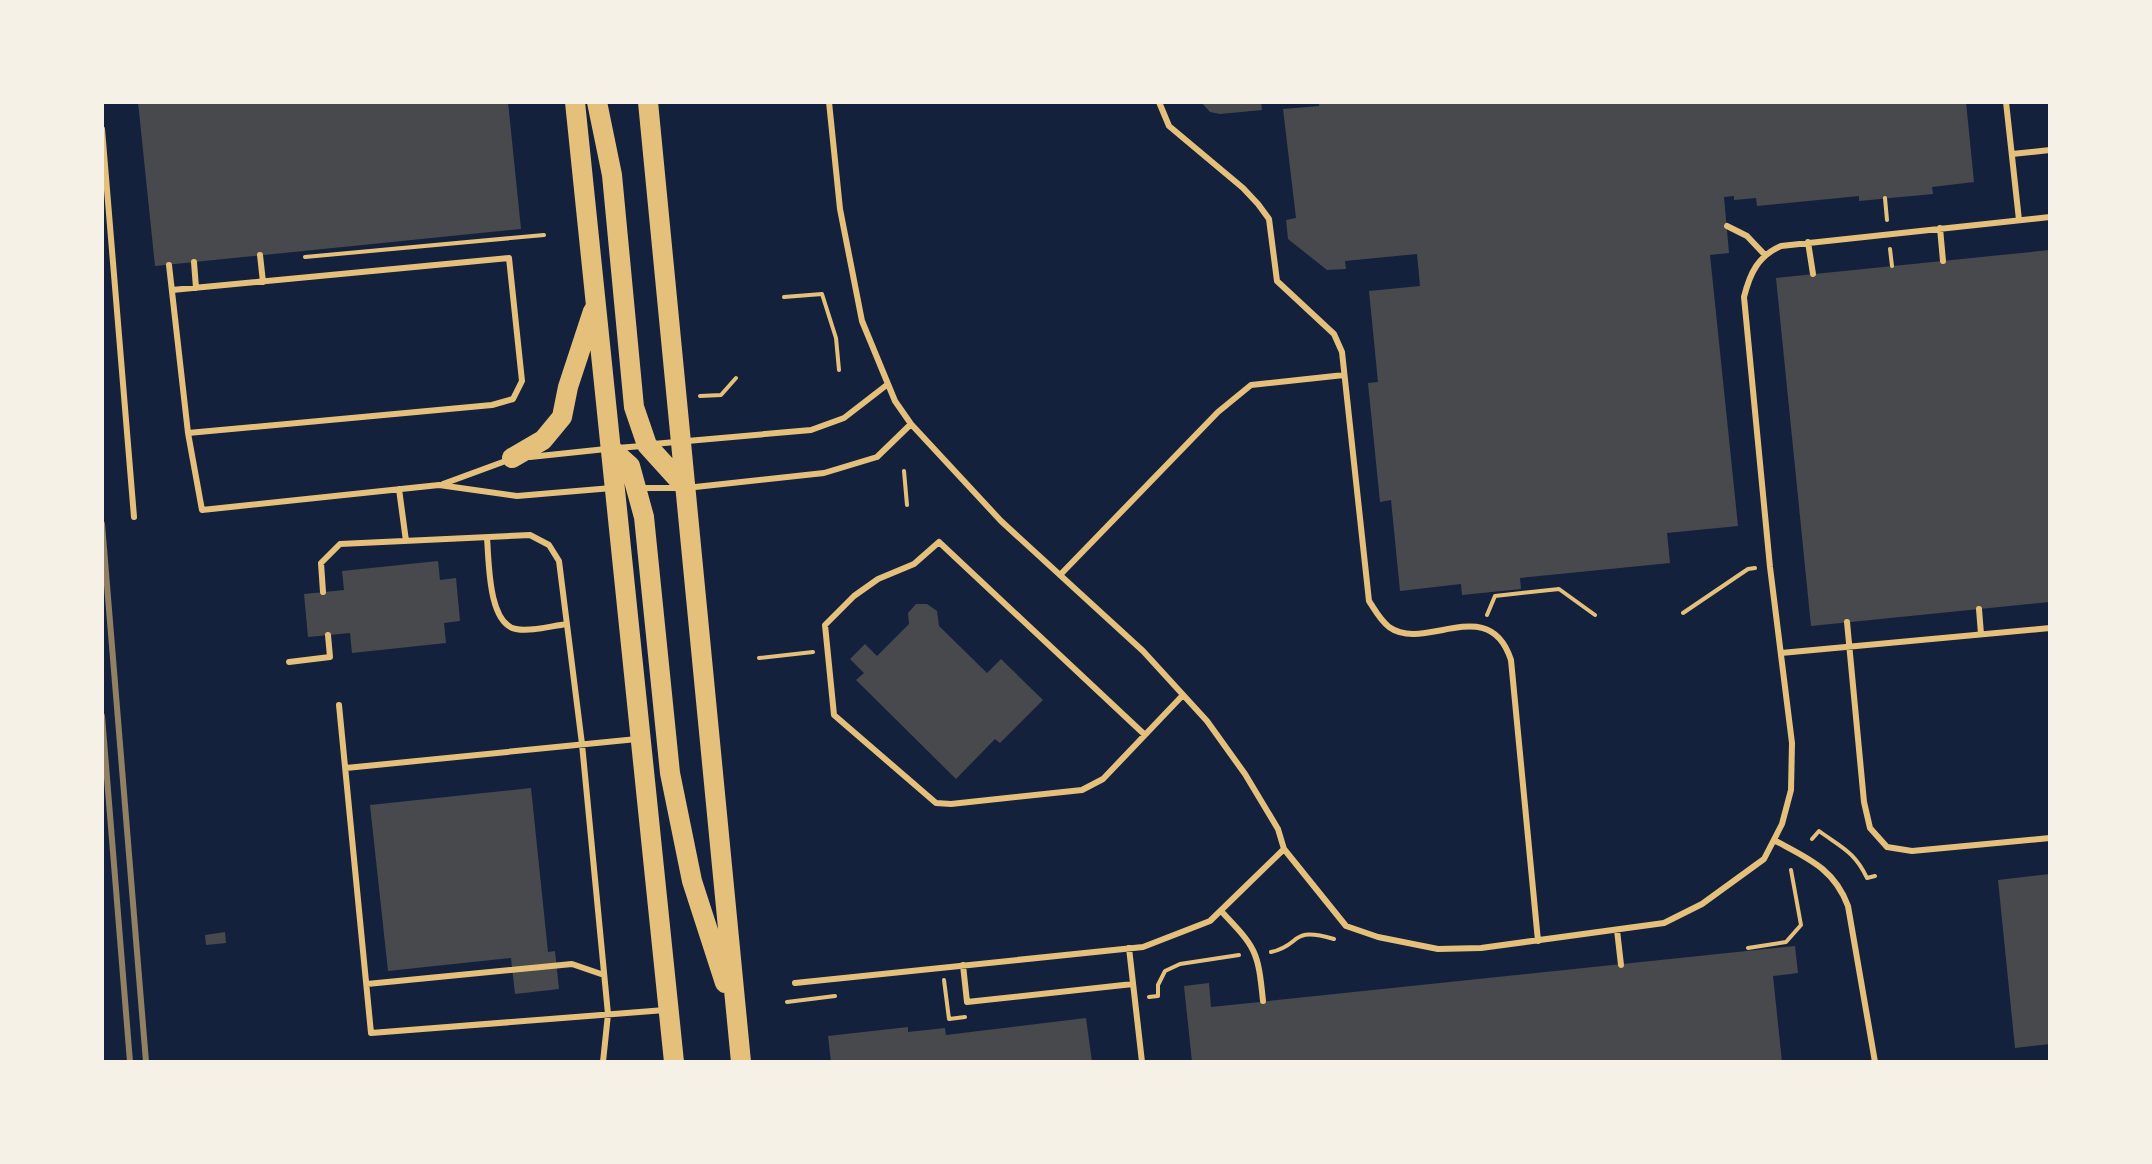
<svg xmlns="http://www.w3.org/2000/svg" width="2152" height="1164" font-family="'PT Serif',serif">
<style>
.building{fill:#48494c}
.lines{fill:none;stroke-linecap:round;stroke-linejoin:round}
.path{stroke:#e5c07b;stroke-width:4}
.service{stroke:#e5c07b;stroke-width:6}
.primary{stroke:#e5c07b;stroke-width:20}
.rail{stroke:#918062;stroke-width:6}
</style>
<rect width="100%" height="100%" fill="#14213d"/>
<path class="building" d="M138 102H508L521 229 155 266Z
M1201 102H1261L1262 110 1220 114 1210 112Z
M1319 102H1966L1974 182 1932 187 1933 194 1859 201V196L1757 206 1756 198 1734 200V196L1724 197 1729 253 1710 255 1738 526 1667 533 1670 563 1520 578 1521 589 1462 595 1461 584 1400 591 1391 500 1380 502 1368 383 1378 382 1369 291 1420 286 1417 254 1345 261 1346 269 1327 270 1288 239 1286 220 1296 218 1283 109 1319 106Z
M2050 250V602L1811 626 1776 278Z
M438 561 440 580 456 578 460 621 444 623 446 643 352 653 350 633 308 637 304 594 344 590 342 571Z
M916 604H927L937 611 939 626 987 673 1001 659 1043 700 1000 743 995 739 956 779 856 680 864 673 850 659 865 644 877 656 909 624 908 613Z
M531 788 548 952 555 951 559 989 515 994 511 958 388 971 370 805Z
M2050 874V1044L2015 1048 1998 880Z
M225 932 226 943 206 945 205 935Z
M1795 946 1798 973 1773 976 1782 1062H1192L1184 986 1209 983 1211 1007Z
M1086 1018 1092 1062H831L828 1036 908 1027V1032L945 1028 946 1035Z"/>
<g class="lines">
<path class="path" d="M1885 198 1887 220
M1890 249 1892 266
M305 257 544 235
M784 297 822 294 836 338 839 370
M700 396 721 395 736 378
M904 471 907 505
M1683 613 1748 569 1755 568
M1487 615 1495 596 1559 589 1595 615
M759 658 813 652
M1812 839 1819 831C1841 847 1855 852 1867 878L1875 876
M1748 948 1786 942 1801 925 1791 870
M1271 952C1303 945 1288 926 1334 939
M944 980 949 1019 965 1017
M1149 997 1158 996V985L1165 971 1180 964 1239 955
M787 1002 835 996"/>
<path class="service" d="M829 102 840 209 862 321 895 401 911 424 1001 521 1143 651 1207 721 1245 774 1278 829 1284 849 1346 926 1378 937 1438 949 1481 948 1664 923 1702 904 1764 859 1782 824 1791 790 1792 743 1770 567 1744 297C1750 273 1758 256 1781 246L2050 217
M1159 102 1169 126 1243 188 1258 204 1269 219 1277 281 1334 334 1342 352 1369 601C1375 610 1380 620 1389 627 1425 653 1489 592 1511 660L1538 941
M2006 102 2019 220
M102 129 134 517
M2012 154 2050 150
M1727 226 1747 236 1765 255
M1940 228 1943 261
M1808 242 1813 274
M260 255 263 282
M194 262 196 288
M169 265 188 433 202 510 439 485 517 496 612 488
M172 290 509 258 522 381 513 399 492 405 188 433
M653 444 811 430 844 418 888 384
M617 448 642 446
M530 457 606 449
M443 484 511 459
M640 488H686L824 473 877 457 911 424
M399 489 406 541
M487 538C489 561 488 624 516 629 531 632 551 626 567 624
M1060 575 1218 412 1251 385 1344 375
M323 592 321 563 340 544 530 535 549 545 559 561 582 744 608 1014 603 1062
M1979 609 1981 634
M1847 622 1864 802 1870 828 1887 847 1912 851 2050 838
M1781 653 2050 628
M289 662 330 657 328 635
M339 705 371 1033 665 1010
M1145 735 939 542 914 564 878 579 854 596 825 625 834 715 936 803 951 804 1082 790 1103 779 1183 695
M346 768 637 739
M1774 840C1807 858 1834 868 1848 906L1875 1062
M1221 911C1256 948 1258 950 1263 1001
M1617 930 1621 965
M1129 948 1142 1062
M963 965 967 1002 1133 984
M795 983 1143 947 1210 921 1284 849
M367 984 572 964 604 975"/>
<path class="primary" d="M575 102 674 1062
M597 102 612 175 634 407 647 445 686 488
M648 102 741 1062
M611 449 630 466 644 517 670 773 692 881 725 983
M512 458 543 440 562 417 568 387 593 311"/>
<path class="rail" d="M102 524 146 1062
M102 716 130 1062"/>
</g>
<rect width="2152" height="1164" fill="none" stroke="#f6f1e7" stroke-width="208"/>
</svg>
